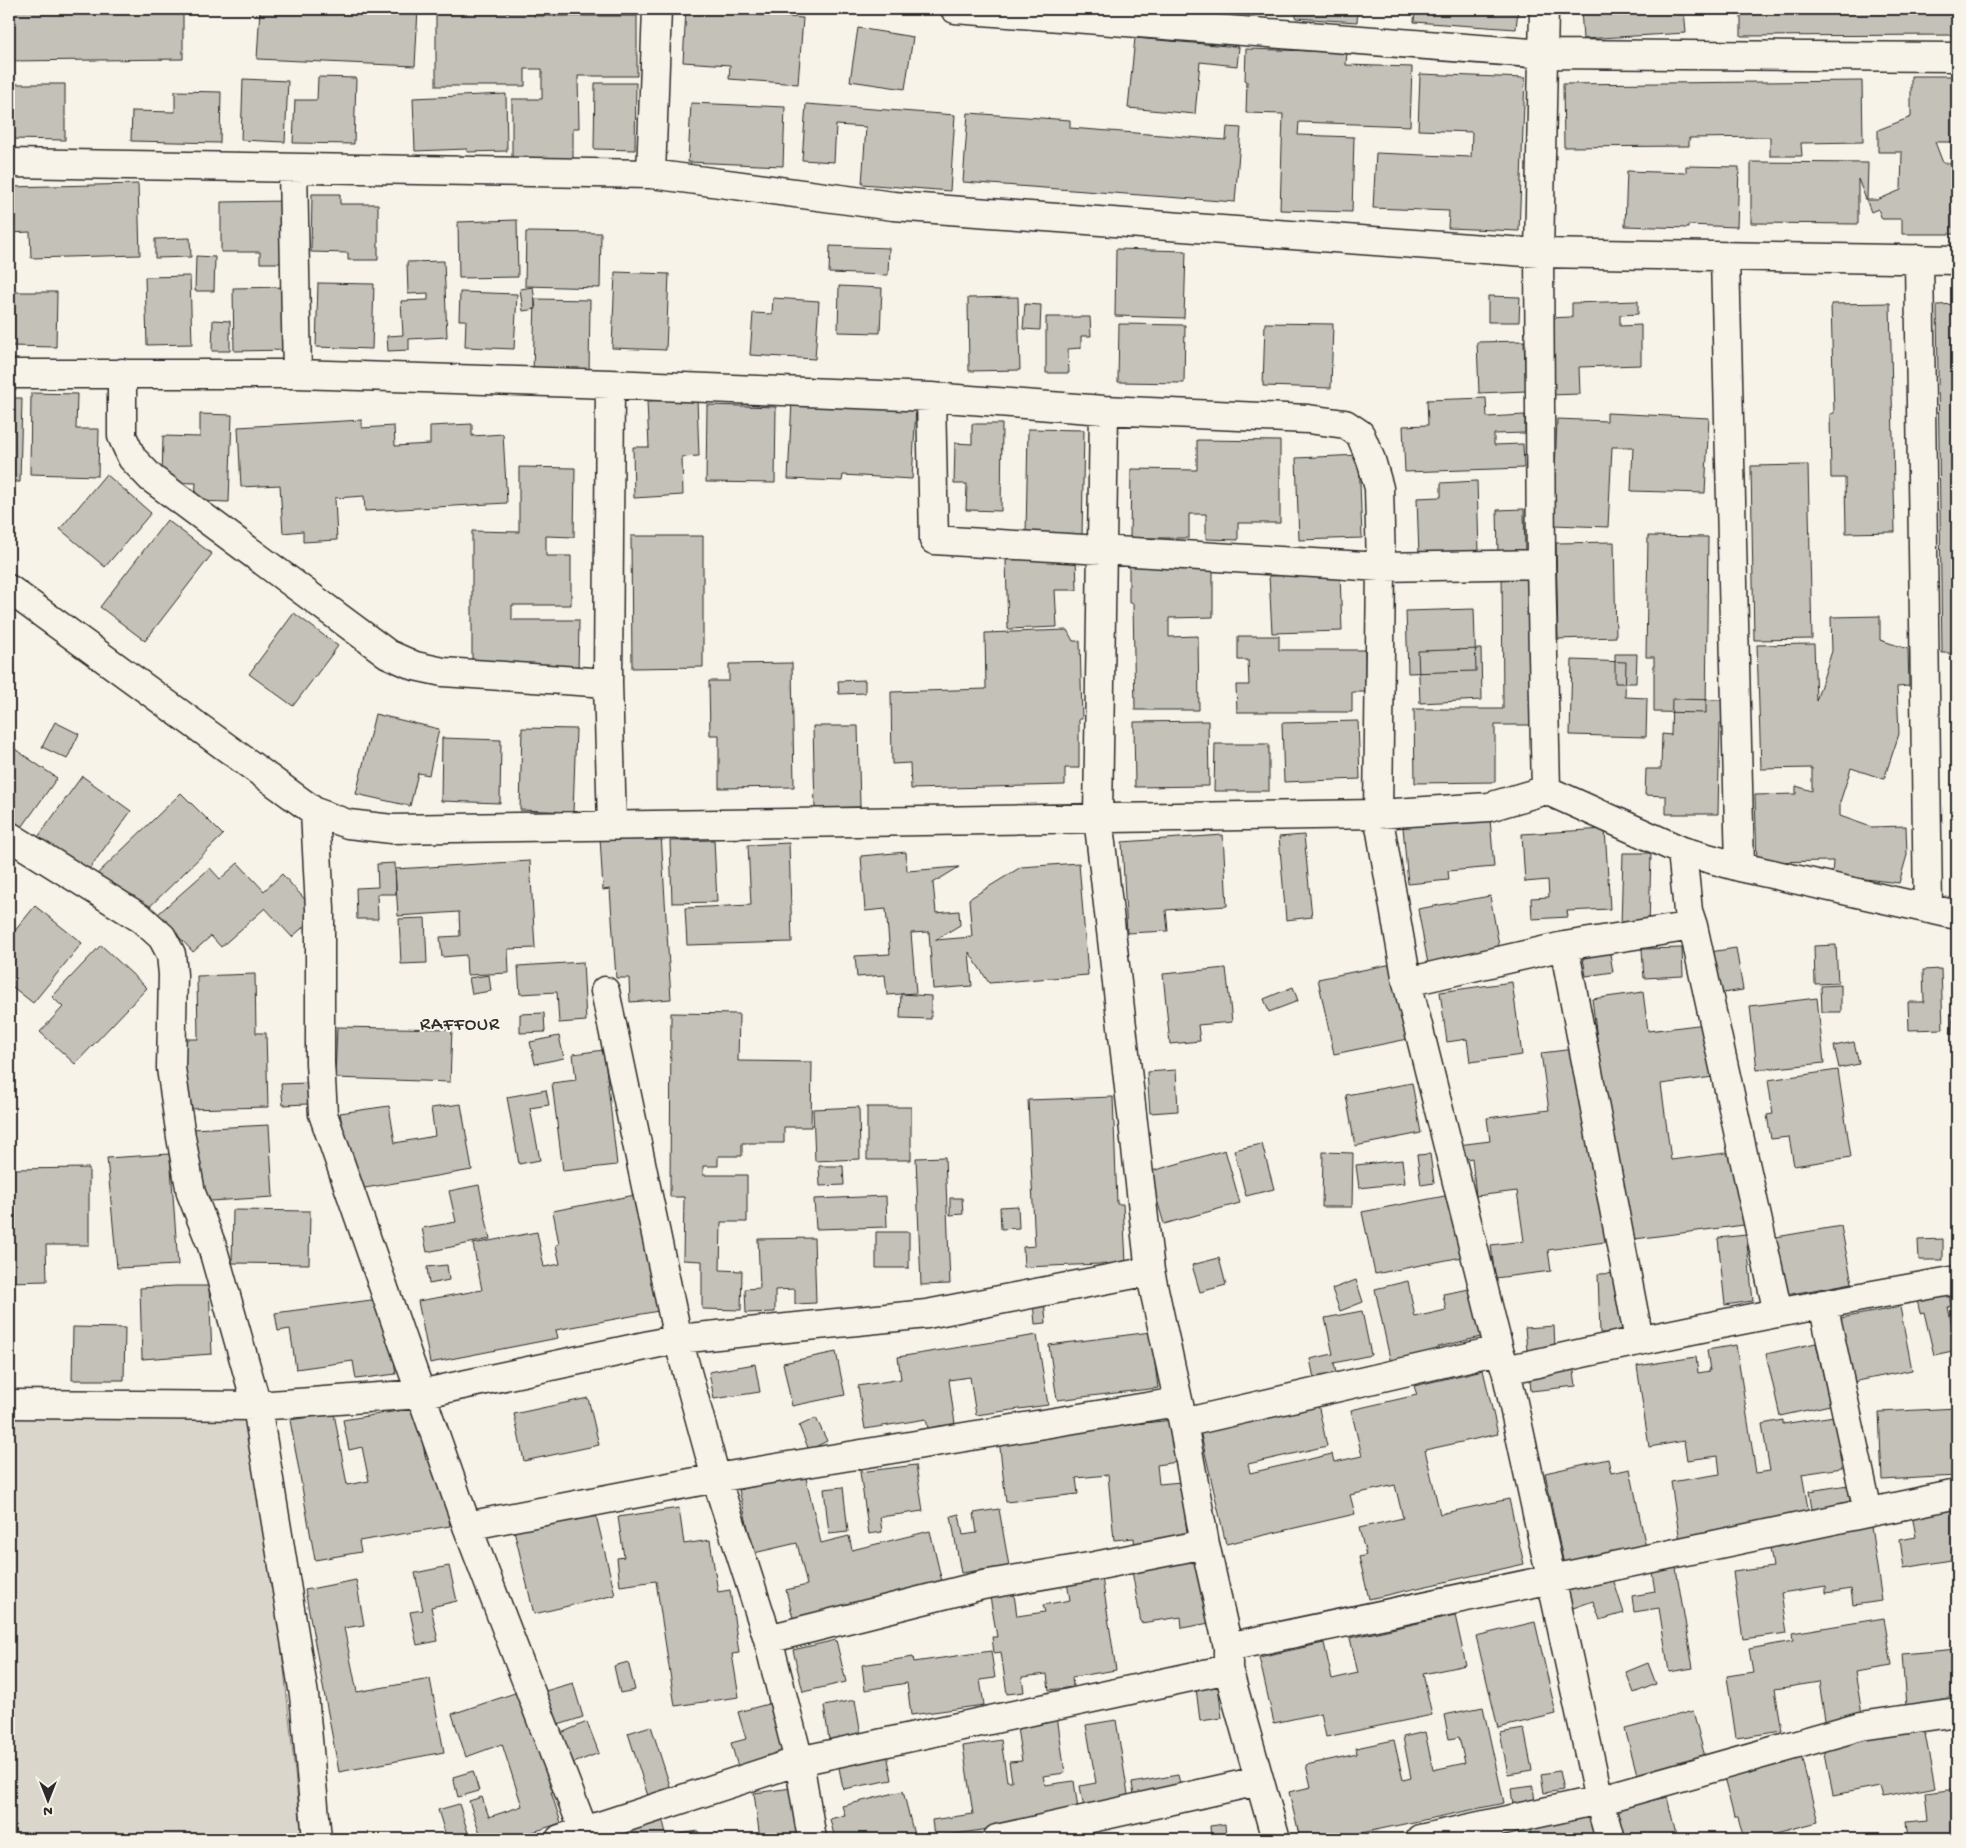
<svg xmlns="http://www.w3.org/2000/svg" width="1966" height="1848" font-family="'Gochi Hand',sans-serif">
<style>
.green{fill:#dad6cc;stroke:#82807c}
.building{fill:#c4c1b9;stroke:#2b2b2b}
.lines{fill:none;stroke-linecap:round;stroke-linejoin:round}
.minor-casing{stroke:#2b2b2b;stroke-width:31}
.minor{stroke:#f7f3e8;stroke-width:28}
.labels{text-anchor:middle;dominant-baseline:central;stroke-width:4.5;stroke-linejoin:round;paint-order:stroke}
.quarter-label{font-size:19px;letter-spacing:1px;fill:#2b2b2b;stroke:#f7f3e8}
</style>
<rect width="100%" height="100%" fill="#f7f3e8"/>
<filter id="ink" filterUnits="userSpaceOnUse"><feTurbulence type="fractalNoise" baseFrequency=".02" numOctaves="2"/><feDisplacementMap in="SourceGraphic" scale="10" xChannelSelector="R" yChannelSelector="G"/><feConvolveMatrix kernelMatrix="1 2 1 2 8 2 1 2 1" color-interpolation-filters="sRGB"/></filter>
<g filter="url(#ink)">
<path class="green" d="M257 1415 302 1839H9V1417Z"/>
<path class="building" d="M9 9H183V59L9 61Z
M260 9H418L415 66 257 59Z
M584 9H599V13L583 11Z
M1296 9H1358L1357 22 1296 18Z
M1415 9H1518L1516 29 1414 22Z
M1581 9H1684L1686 33 1583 39Z
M1741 9H1957V35L1741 36Z
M686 10 803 18 798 84 729 79 730 65 683 62Z
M436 12H534V16H637V76H578L579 128H573V159H512V99H542V69H525V86H436Z
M858 28 913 37 905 89 850 81Z
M1135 38 1239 47 1237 66 1200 62 1195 114 1128 108Z
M1246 49 1347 52 1346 65 1412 67 1410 126 1299 122 1298 135 1354 137 1352 212 1280 210 1283 114 1246 113 1247 81 1245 80Z
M1420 74 1525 78 1519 231 1448 228 1449 211 1373 208 1376 153 1471 157 1472 132 1418 130Z
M1911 76H1957V142H1935L1943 163H1957V234H1902V219H1882L1878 209 1871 212 1858 179V224L1751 223V162L1868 163 1867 200H1877L1901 190 1902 152H1878V130L1911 117Z
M318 77 356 78 354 144 293 143 295 100H317Z
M243 79 288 81 285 142 241 140Z
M1862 81 1863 142 1801 143 1802 156H1770V137L1689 138V146L1564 147 1563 84Z
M595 83H636L635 150 594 149Z
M9 84H65V140L9 139Z
M175 91 221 92 220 143 131 141 132 111 175 112Z
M506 94 507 151 467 152V149L415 151 413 98Z
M691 103 785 107 783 166 688 162Z
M806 104 955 115 950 191 862 184 866 127 836 125 834 162 802 160Z
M968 113 1070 120V128L1226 140 1227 127 1241 128 1235 202 963 182Z
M1686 166 1739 167 1737 227 1688 225V228L1625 226 1627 171 1686 173Z
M138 184 140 255 31 258 30 232 9 233V187Z
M312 194H340V204H378V260H348V253L311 252Z
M288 201V263H260V252H221V202Z
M517 220 518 277 459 278 458 222Z
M526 232 601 233 600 288 525 286Z
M190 238 191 257 155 258V239Z
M830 246 889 248 888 275 829 273Z
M1116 249 1186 251 1184 318 1115 316Z
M196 256 215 257 214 291H195Z
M444 261 447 337 409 339V350L388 351 387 336 403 335 401 301 428 300V293L408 294 407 262Z
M615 272 669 274 666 350 612 348Z
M190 276 192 344 147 345 145 277Z
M318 283 374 284 372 349 316 347Z
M839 286 882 288 880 333 838 332Z
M290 287 291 350 234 351 233 288Z
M533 287 536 309 523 311 520 289Z
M9 292H57L56 347 9 346Z
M460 292 517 294 514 349 465 347 466 320H459Z
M1488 296 1520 297 1519 322H1488Z
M1018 297 1020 370 969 371 968 298Z
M773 298 819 301 815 359 750 355 753 313 772 314Z
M535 299 590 300 589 374 533 373Z
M1638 301V314L1620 315V326L1641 325V365L1579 367 1580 394 1550 395 1548 318 1572 317V303Z
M1890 303 1895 532 1846 533 1845 478H1831L1830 414 1834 413 1831 304Z
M1025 304 1041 305 1040 330 1023 329Z
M1957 304V653H1942L1937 305Z
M1046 317H1090L1091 336H1081V348L1068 349 1069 373H1046Z
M213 320 230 321V351H212Z
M1265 323 1333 324 1331 388 1263 386Z
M1119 324 1185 325 1184 383 1118 382Z
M1524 341 1526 391 1479 393 1477 342Z
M31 393 77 394 76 429H99L98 476 30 474Z
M9 398H22L20 482H9Z
M1486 398 1487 417 1525 415V433L1494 434V445L1523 444 1524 468 1405 472 1403 426 1428 425 1427 400Z
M697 399 699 456 682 457 683 495 634 498 633 447H649L647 401Z
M792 401 916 407 912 479 843 475 842 481 788 479Z
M707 405 776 407 775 483 706 482Z
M1607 413 1709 418 1705 493 1631 491 1633 447H1612L1608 527 1553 525 1557 419 1607 421Z
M200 414 232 415 229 502 195 501 196 483 162 482 163 436 200 437Z
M362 420V428L394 426 395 446 430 444V426L472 424V436L503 434 507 503 365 511 364 496 335 498 337 540 303 542V531L283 533 280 485 241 487 238 427Z
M972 424H1002L1001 511 966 510 967 484H954L955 443 972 444Z
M1028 429 1084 430 1082 536 1026 535Z
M1197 440 1280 441V523H1238V540L1206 539V514H1189V538H1130L1131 469 1197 470Z
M1359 455 1362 538 1299 540 1296 458Z
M1808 465 1812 639 1754 640 1751 466Z
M519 467 575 468 574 537 546 536V556H571V605H512V620H579L578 673H472V531L519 532Z
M106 474 151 513 105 567 60 529Z
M1477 481 1479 553 1419 555 1417 498 1441 497V483Z
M1524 509 1525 554H1498L1497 510Z
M167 520 212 554 145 641 100 607Z
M631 536H703V667L632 668Z
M1648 536 1708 537 1706 713 1654 712V657H1646Z
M1614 542 1616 637 1558 639 1556 543Z
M1076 557 1077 590H1055L1057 627 1008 629 1006 560Z
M1213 565V617L1169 618V637L1198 636 1199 710H1135L1133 603H1129V566Z
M1533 565 1534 725H1495V782L1415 783 1414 709H1503L1502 566Z
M1340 574 1342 631 1272 633 1269 576Z
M1474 609 1476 671 1408 673 1406 611Z
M294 613 338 646 293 706 249 674Z
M1880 616V640L1908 649 1909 686 1897 687 1899 734 1884 779 1851 768 1840 802V816L1871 827 1906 826 1907 855 1899 883 1832 875 1833 861 1757 862 1755 795 1796 794V786L1812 791V768L1761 769 1757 645 1814 644 1816 701 1832 651 1831 617Z
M1067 630 1073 641H1080L1082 719H1079V768H1065V785L911 789 910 763 892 764 891 692 986 689 985 633Z
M1238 636H1279V650H1365V692H1352V712H1237L1236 685H1249L1248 660H1238Z
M1481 649 1482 700 1420 703 1418 651Z
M1615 654H1637L1636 683H1615Z
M1572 660 1626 662 1625 697 1647 698 1646 737 1570 735Z
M792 663 794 787 719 788V735H710L709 681H729V664Z
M865 680V693L839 694 838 681Z
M1672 699 1723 700V723H1720L1718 814H1666V796L1645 795 1646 769H1661L1662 734 1671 735Z
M375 714 439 729 429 775 418 773 410 806 356 794Z
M1208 721 1209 786 1135 787 1134 722Z
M1358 721 1360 779 1284 782 1282 723Z
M55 722 79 734 67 759 42 747Z
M813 726H858L860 807 815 808Z
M522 728 576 729 573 812 520 810Z
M442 738 501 740 500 803 441 801Z
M1215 744H1269V791H1214Z
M9 745 57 778 13 840 9 837Z
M82 776 131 811 82 879 28 851Z
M181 793 223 835 137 919 95 876Z
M1490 819 1494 867 1448 871 1449 880 1408 884 1403 827Z
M1605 829 1610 909 1567 911 1568 917 1532 919 1531 898 1549 897 1548 880 1525 882 1522 834Z
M661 834 671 999 630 1002 629 978H616L610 889 603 890 600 837Z
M1223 835 1227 906 1166 910 1168 931 1127 933 1122 842Z
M1304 835 1312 917 1286 920 1279 837Z
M714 840 717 902 672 903 670 841Z
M789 843 792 942 687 945 685 908 751 905 748 845Z
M906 852 907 871 959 867 933 883 936 913 959 911 960 925 935 940 972 937 969 899 1021 867 1079 863 1088 975 989 983 969 952 972 986 933 989 929 932 911 933 916 993 887 995 885 975 857 977 855 956 890 954 886 909 865 911 861 856Z
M1623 853H1651L1649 927 1621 926Z
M530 861 535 948 508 949 509 973 467 975 466 955 442 957 440 937 460 936 459 912 398 916 395 869Z
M238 863 264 891 282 874 318 914 292 937 265 908 221 947 211 936 193 952 158 914 210 868 220 879Z
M395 863 396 894H377L378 919H357L356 888 378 887 377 864Z
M9 866H11L9 936Z
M1490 896 1500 951 1428 964 1418 909Z
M35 906 82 943 33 1003 9 984V938Z
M425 918 427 963 401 964 399 919Z
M101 945 147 988 75 1064 40 1032 63 1007 52 997Z
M1836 945 1838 983 1815 984 1814 946Z
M1609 948 1613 972 1586 976 1582 952Z
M1682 948 1683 976 1644 978 1642 949Z
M1736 948 1743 990 1717 994 1710 952Z
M583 962 586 1021 559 1023 557 992 520 994 518 966Z
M1392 964 1408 1039 1334 1054 1318 979Z
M1226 968 1232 1022 1198 1025 1200 1041 1170 1044 1163 974Z
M1941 969 1943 1029 1909 1030 1908 1002H1924L1923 970Z
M255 974 256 1033H266L268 1107 186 1109 185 1039H198L197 976Z
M489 975 491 991 472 994 469 978Z
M1512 982 1522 1055 1470 1062 1467 1039 1447 1042 1440 992Z
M1841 985V1012H1822L1821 986Z
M1293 987 1298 1001 1269 1012 1264 999Z
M1957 987V1034L1951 1033Z
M1643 992 1648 1031 1706 1024 1713 1077 1661 1084 1671 1160 1734 1152 1744 1225 1627 1240 1609 1132 1592 999Z
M901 994 931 996V1019L900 1018Z
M1817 998 1824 1063 1757 1070 1750 1006Z
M544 1013 545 1032 520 1033V1014Z
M671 1013 739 1014 738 1061 812 1062 811 1127H784V1143H742V1156H718V1166H703V1175H747V1222H721L720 1270 742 1271 741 1310 702 1309V1261L683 1260 684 1197H670Z
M337 1027 452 1029 450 1082 335 1078Z
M559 1036 564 1058 535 1064 530 1042Z
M1854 1042 1859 1064 1839 1068 1834 1046Z
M1583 1048 1612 1241 1548 1250 1551 1271 1495 1278 1491 1245 1524 1241 1517 1191 1476 1196 1472 1158 1460 1160 1458 1145 1490 1141 1487 1118 1549 1110 1541 1053Z
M604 1050 617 1165 563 1171 552 1083 576 1080 573 1054Z
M1176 1070 1178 1111 1150 1113 1147 1072Z
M1838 1070 1851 1157 1794 1166 1789 1137 1771 1139 1767 1115 1773 1114 1768 1080Z
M308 1083 309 1104 283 1105 281 1084Z
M1412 1083 1421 1133 1355 1146 1346 1095Z
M546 1090 549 1105 530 1108 540 1160 519 1164 507 1097Z
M1113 1097 1117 1204H1123L1126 1263 1024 1267 1023 1247 1035 1246 1028 1100Z
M461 1104 472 1170 353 1190 340 1113 389 1106 395 1143 435 1136 431 1108Z
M859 1107 860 1159 815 1161 813 1109Z
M867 1107H911V1160H867Z
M269 1125 273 1197 196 1202 192 1129Z
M1262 1144 1274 1189 1246 1196 1234 1150Z
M1225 1150 1240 1203 1164 1224 1149 1172Z
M1323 1152 1353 1153 1352 1207H1322Z
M170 1154 178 1265 117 1268 107 1158Z
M1430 1154 1434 1183 1421 1185 1417 1155Z
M945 1157 950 1284 921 1285 916 1158Z
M1402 1160 1405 1183 1359 1188 1356 1165Z
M819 1166H843L844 1185 820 1186Z
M89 1168V1245H46L47 1281 9 1282V1169Z
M479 1185 490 1239 427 1252 422 1228 456 1222 449 1191Z
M635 1195 669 1309 556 1330 558 1338 430 1363 418 1301 482 1290 473 1244 537 1232 544 1267 560 1264 556 1245 559 1244 553 1211Z
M1450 1195 1462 1257 1375 1274 1362 1212Z
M886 1196 887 1227 816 1229 814 1199Z
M950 1198H962L963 1214 950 1215Z
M1018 1206 1019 1228 1001 1229 1000 1207Z
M233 1210 310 1211 309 1264 232 1263Z
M1841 1226 1852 1283 1786 1295 1776 1237Z
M876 1232H909V1268H876Z
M1746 1235 1753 1301 1725 1305 1718 1238Z
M814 1238 816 1303 795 1304V1289L775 1290V1312L746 1313 745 1289 760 1288 758 1239Z
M1943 1239V1260H1919L1918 1240Z
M1219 1258 1226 1285 1200 1292 1192 1265Z
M447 1265 449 1280 429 1284 427 1267Z
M1625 1273 1627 1332 1600 1333 1598 1274Z
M1356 1280 1363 1302 1340 1311 1332 1289Z
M1408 1281 1415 1317 1446 1310 1443 1294 1475 1288 1485 1336 1438 1347 1440 1357 1392 1368 1375 1289Z
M175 1286H209L212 1354 142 1359 140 1288Z
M1948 1289 1951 1306 1948 1307 1957 1350 1934 1355 1924 1312 1920 1313 1916 1296Z
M386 1298 396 1374 356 1379 353 1361 296 1369 290 1329 278 1331 275 1313Z
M1044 1301 1046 1323 1035 1324 1033 1302Z
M1900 1307 1912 1370 1848 1383 1836 1319Z
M1362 1311 1371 1355 1334 1363 1337 1378 1315 1383 1310 1359 1333 1354 1325 1318Z
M1554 1326 1555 1348 1527 1350 1525 1328Z
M73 1327 125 1328 124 1380H72Z
M1151 1332 1158 1388 1057 1400 1049 1345Z
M1037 1335 1048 1405 976 1415 970 1377 949 1380 955 1424 928 1428 926 1419 865 1429 858 1386 901 1379 898 1357Z
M1816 1343 1830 1405 1780 1416 1766 1354Z
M1736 1345 1756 1473 1770 1471 1762 1424 1783 1420V1424L1834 1416 1842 1468 1802 1474 1809 1514 1734 1526 1736 1533 1680 1541 1671 1482 1720 1474 1718 1456 1687 1460 1684 1441 1649 1447 1637 1366 1696 1357 1698 1373 1710 1371 1707 1350Z
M836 1352 845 1395 792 1406 783 1363Z
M755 1364 760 1392 714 1399 709 1372Z
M1573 1364 1576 1386 1531 1391 1529 1369Z
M1483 1370 1498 1434 1425 1450 1440 1514 1509 1499 1524 1564 1369 1599 1359 1557 1366 1555 1359 1528 1403 1518 1395 1485 1350 1495 1355 1514 1226 1544 1200 1431 1318 1404 1327 1446 1248 1464 1250 1473 1332 1454 1334 1462 1362 1456 1351 1410 1417 1395 1414 1386Z
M588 1398 599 1445 524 1461 514 1414Z
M416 1408 426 1460 439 1458 450 1526 359 1541 361 1552 315 1560 290 1420 334 1413 347 1485 369 1481 362 1447 349 1450 343 1420Z
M1957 1408V1476L1882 1480 1879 1412Z
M816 1418 827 1441 809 1450 799 1426Z
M1172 1420 1177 1462 1157 1465 1159 1484 1181 1482 1188 1541 1135 1547 1134 1538 1114 1540 1108 1475 1076 1478 1078 1494 1006 1502 999 1439Z
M1608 1459 1611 1473 1630 1469 1646 1548 1564 1565 1545 1473Z
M916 1465 923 1511 880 1517 882 1532 869 1534 860 1472Z
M805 1474 821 1543 849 1536 852 1550 930 1531 943 1586 794 1622 786 1590 807 1585 797 1543 754 1553 739 1490Z
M1848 1485 1851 1509 1813 1515 1809 1491Z
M843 1487 848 1532 829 1534 824 1489Z
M1957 1507V1559L1904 1568 1900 1540 1916 1537 1912 1514Z
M679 1508 684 1544 710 1540 718 1592 730 1590 739 1653 732 1654 739 1697 675 1706 656 1581 620 1586 617 1558 624 1557 618 1517Z
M999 1509 1009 1566 961 1573 951 1516 959 1514 963 1535 977 1533 974 1513Z
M595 1511 615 1595 534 1614 514 1530Z
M1870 1520 1882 1601 1853 1605 1851 1589 1826 1593V1586L1781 1593 1787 1633 1743 1639 1733 1572 1773 1567 1768 1535Z
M1203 1553 1215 1622 1182 1628 1181 1617 1141 1623 1131 1565Z
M449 1566 457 1601 431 1607 438 1641 417 1645 410 1612 423 1610 415 1573Z
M1676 1568 1693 1668 1669 1672 1659 1608 1634 1612 1632 1596 1655 1592 1652 1572Z
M1101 1571 1116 1670 1072 1677 1073 1687 1049 1690 1047 1674 1022 1677 1024 1692 1007 1694 1001 1652 994 1653 992 1637H997L989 1591 1013 1587 1017 1616 1045 1612 1043 1605 1070 1600 1066 1576Z
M1612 1576 1624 1613 1600 1620 1593 1601 1573 1608 1568 1591Z
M356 1580 364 1625 344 1628 357 1692 430 1679 444 1752 339 1772 305 1590Z
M1455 1615 1466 1665 1423 1674 1432 1715 1326 1737 1321 1713 1274 1723 1259 1657 1324 1643 1332 1679 1358 1673 1350 1638Z
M1884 1618 1892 1666 1855 1672 1863 1720 1826 1726 1819 1682 1775 1689 1782 1731 1736 1738 1727 1676 1753 1672 1749 1649 1793 1641 1792 1633Z
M1535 1622 1556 1714 1498 1728 1476 1636Z
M836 1640 846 1682 803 1692 793 1650Z
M1957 1649V1701L1906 1706 1902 1654Z
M991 1651 995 1678 980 1680 984 1705 911 1715 907 1683 865 1690 862 1665 913 1657 914 1662Z
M628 1662 635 1690 620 1693 614 1666Z
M1648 1663 1656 1684 1634 1693 1626 1672Z
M573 1683 583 1717 546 1729 535 1694Z
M1218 1685 1222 1718 1200 1721 1196 1688Z
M521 1691 555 1791 551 1792 561 1823 511 1839H482L469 1801 482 1797 489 1817 522 1806 502 1744 466 1757 452 1714Z
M855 1700 861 1735 829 1740 824 1706Z
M772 1703 786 1754 738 1767 731 1743 746 1739 738 1712Z
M1483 1707 1504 1803 1333 1839H1300L1289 1792 1311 1787 1306 1765 1357 1754 1356 1748 1394 1740 1403 1780 1411 1778 1403 1737 1425 1732 1433 1770 1465 1763 1459 1737 1449 1739 1444 1715Z
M1693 1711 1706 1761 1638 1778 1625 1729Z
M1057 1716 1065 1773 1043 1776 1045 1785 1074 1781 1079 1816 934 1837 932 1820 973 1814 963 1746 1001 1740 1007 1781H1012L1009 1762 1022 1761 1016 1721Z
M1116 1720 1129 1801 1084 1808 1080 1786 1096 1783 1086 1725Z
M587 1722 599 1753 566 1766 554 1736Z
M1923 1723 1935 1787 1883 1797 1880 1786 1833 1795 1823 1742Z
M651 1726 671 1789 648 1796 628 1733Z
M1524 1729 1532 1770 1508 1774 1500 1733Z
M887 1754 892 1780 843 1789 838 1762Z
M1801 1756 1818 1822 1753 1839H1744L1738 1817H1734L1724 1778 1786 1763 1785 1760Z
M473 1771 479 1791 458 1797 453 1777Z
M1559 1771 1563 1790 1544 1793 1541 1774Z
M1178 1775 1182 1792 1135 1801 1132 1783Z
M1533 1786 1535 1802 1513 1805 1511 1789Z
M792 1788 798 1839H760L754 1793Z
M1957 1788V1839H1909L1907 1822 1928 1820 1925 1792Z
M903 1791 915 1839H835L830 1819 845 1815 842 1806Z
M1667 1797 1677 1839H1621L1614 1809Z
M459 1804 470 1839H447L438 1810Z
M1592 1810 1600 1839H1532L1529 1827Z
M663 1821 667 1838 602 1839 601 1834Z
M1225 1824 1226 1839H1211L1210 1826Z
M1504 1826 1507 1839H1451Z
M699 1831 700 1839H680L679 1834Z"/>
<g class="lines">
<g class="minor-casing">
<path id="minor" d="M955 9 1544 54 1957 57
M1544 9 1539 253 1541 564 1546 790
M9 163 651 174 893 206 1539 253 1957 260
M293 168 297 374
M651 174 657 9
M1725 257 1740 867
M1919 259 1928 909
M122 373V436L132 458 151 478 388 654 415 666 443 672 608 683
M9 374H297L610 384 931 397 1104 410 1308 419 1345 424 1360 434 1371 460 1379 488 1381 567 1378 814 1407 982 1499 1350 1506 1370 1599 1800 1610 1839
M610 384 608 683 612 825
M931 397 934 540 1381 567 1541 564
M1104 410 1098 817 1150 1271 1183 1423 1205 1544 1228 1647V1669L1276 1839
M9 589 315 812 348 824 392 829 1378 814 1489 807 1546 790 1682 851 1740 867 1957 915
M315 812 320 909V1063L323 1114 467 1526 587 1839
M9 836 142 919 162 937 171 954 173 975 171 1068 181 1137 191 1193 212 1246 257 1406 304 1695 317 1839
M1682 851 1688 911 1693 926 1778 1313
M1564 946 1639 1340
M1407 982 1564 946 1693 926
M605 991 678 1339 716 1478 768 1639 799 1761 812 1839
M1823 1304 1868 1512
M1506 1370C1656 1336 1806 1306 1957 1280
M9 1404 257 1406 420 1394 678 1339 927 1314 1150 1271
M1183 1423 1499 1350
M467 1526 716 1478 1177 1402
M768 1639 983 1585 1095 1566 1205 1544
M1228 1647 1957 1494
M560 1839 799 1761 1228 1669
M997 1839 1258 1781
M1420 1839 1599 1800 1861 1726 1957 1712"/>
</g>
<use href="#minor" class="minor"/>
</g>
</g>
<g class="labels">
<g class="quarter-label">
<text x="460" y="1025">RAFFOUR</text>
</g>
</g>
<rect width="1966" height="1848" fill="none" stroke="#f7f3e8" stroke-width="30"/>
<rect x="15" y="15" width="1936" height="1818" fill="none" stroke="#2b2b2b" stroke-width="2" filter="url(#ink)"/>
<g transform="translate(48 1800) rotate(180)" stroke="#f7f3e8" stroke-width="4" paint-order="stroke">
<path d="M0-4L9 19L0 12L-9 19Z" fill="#2b2b2b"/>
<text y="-8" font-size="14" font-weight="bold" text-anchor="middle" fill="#2b2b2b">N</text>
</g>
</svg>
